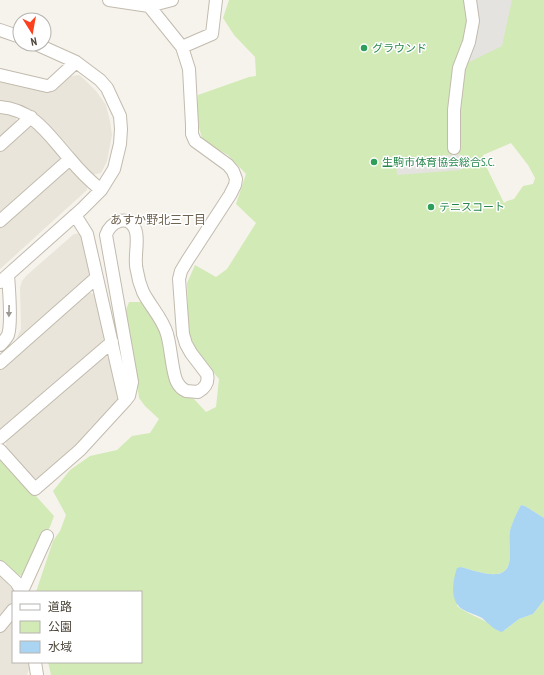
<svg xmlns="http://www.w3.org/2000/svg" width="544" height="675" font-family="'PT Sans Narrow','Noto Sans JP',sans-serif">
<style>
.residential{fill:#eae5da}
.green{fill:#d2eab5;fill-rule:evenodd}
.parking{fill:#e5e3e0}
.water{fill:#a9d4f2}
.lines{fill:none;stroke-linecap:round;stroke-linejoin:round}
.minor-casing{stroke:#c2bbae;stroke-width:14}
.minor{stroke:#fff;stroke-width:12}
.oneway{fill:#9c9892}
.leisure-dot{fill:#2e9e5b;stroke:#fff;stroke-width:1.5}
.labels{text-anchor:middle;dominant-baseline:central;stroke-width:3;stroke-linejoin:round;paint-order:stroke}
.leisure-label{font-size:11px;fill:#27864d;stroke:#fff;text-anchor:start}
.neighbourhood-label{font-size:12px;fill:#6e6250;stroke:#fff}
</style>
<rect width="100%" height="100%" fill="#f6f3ec"/>
<path class="residential" d="M79 75 85 80 96 91 106 105 110 121 112 135 107 161 101 173 92 175 62 141 0 102V77L17 80 54 92 71 76Z
M0 112 16 116 17 125 0 140Z
M28 127 36 128 60 153V161L0 215V152Z
M65 169H74L87 183V190L0 269V228Z
M82 233 91 272 88 279 14 344 21 329 20 288 22 281 27 275 74 234Z
M87 292 97 295 105 335 103 341 0 433V370Z
M101 355 111 358 117 391V400L113 407 107 414 90 428 79 445 47 470 41 478 33 479 6 449V440Z
M0 573 15 592H13V601L0 617Z
M13 618V662H29L30 666 27 675H0V633Z"/>
<path class="green" d="M229 0H544V518L525 506 521 505C517 513 512 523 510 531 507 542 517 572 497 574 485 575 472 570 461 567L457 606C470 616 487 619 498 631L505 630 519 619 533 614 544 600V675H51L48 662H141V592H36L53 541 60 531 66 515 53 491 70 470 90 456 117 450 132 436 150 433 159 419 145 406 139 398 126 310 129 302H141C149 312 159 324 163 337 168 354 169 372 174 390L194 399 206 412 216 407 219 379 198 354 187 330 188 314 187 283 195 265 216 277 227 269 256 223 236 204 246 174 228 155 203 141 196 118 198 95 249 77 256 76 255 57 234 35 223 18ZM511 143 528 165 535 178 533 184 523 186 514 199 507 201 504 203 485 164 483 155Z
M0 456 54 516 50 527 45 534 41 533 24 575 17 576 0 560Z"/>
<path class="parking" d="M476 0H512L502 46 467 63 478 24Z
M460 154 461 170 397 175 396 159Z"/>
<path class="water" d="M521 505 525 506 544 518V600L533 614 519 619 502 632C495 631 488 623 482 618 475 614 468 613 462 609 449 600 453 580 457 568L461 567C472 570 485 575 497 574 517 572 507 543 510 531 512 523 517 512 521 505Z"/>
<g class="lines">
<g class="minor-casing">
<path id="minor" d="M109 0 149 6 172 0
M0 30 20 37
M182 47 212 34 216 0
M0 75 47 86 51 85 76 62
M0 107C35 110 49 136 70 159 79 170 90 181 101 190
M0 145 31 117
M454 148V110L459 68 469 42 473 21 470 0
M0 221 70 159
M0 282 82 209 101 190 114 169 120 144 121 129 120 116 107 88 100 80 76 62 36 44
M0 345C3 342 6 339 8 335 12 324 9 288 8 275
M0 363 96 278
M125 401 129 396 132 382 106 235C110 222 128 213 135 229 140 240 133 258 137 271 138 278 140 285 143 292 150 306 163 319 167 334 171 347 172 373 177 382 179 386 182 389 186 391L198 392C205 388 209 383 207 374L191 353 186 344 183 334 179 279 181 271 187 261 230 195 235 185 236 179 233 171 228 165 195 141 192 134V125L189 69 182 47 149 6
M0 438 112 342
M0 450 35 489 80 450 125 401 87 234 75 215
M0 567 16 582 22 592
M22 591 47 536
M0 626 13 610
M35 662 37 675"/>
</g>
<use href="#minor" class="minor"/>
</g>
<defs><path id="oneway-solid" d="M-6-.8H1V-3.2L6.5 0L1 3.2V.8H-6Z"/></defs>
<use class="oneway" href="#oneway-solid" transform="translate(9 311) rotate(91)"/>
<g class="leisure-dot">
<circle cx="364" cy="48" r="4"/>
<circle cx="374" cy="162" r="4"/>
<circle cx="431" cy="207" r="4"/>
</g>
<g class="labels">
<g class="leisure-label">
<text x="372" y="48">グラウンド</text>
<text x="382" y="162">生駒市体育協会総合S.C.</text>
<text x="439" y="207">テニスコート</text>
</g>
<g class="neighbourhood-label">
<text x="158" y="219">あすか野北三丁目</text>
</g>
</g>
<rect x="12" y="591" width="130" height="72" fill="#ffffff" stroke="#b7b4b0"/>
<rect x="20" y="604" width="20" height="6" fill="#ffffff" stroke="#b7b4b0"/>
<text x="48" y="611" font-size="12" fill="#4b4439">道路</text>
<rect x="20" y="621" width="20" height="12" fill="#d2eab5" stroke="#b7b4b0"/>
<text x="48" y="631" font-size="12" fill="#4b4439">公園</text>
<rect x="20" y="641" width="20" height="12" fill="#a9d4f2" stroke="#b7b4b0"/>
<text x="48" y="651" font-size="12" fill="#4b4439">水域</text>
<g transform="translate(32 32) rotate(169)"><circle r="19" fill="#ffffff" stroke="#b7b4b0"/>
<path d="M0-3L7 15L0 10L-7 15Z" fill="#fc3f1d"/>
<text y="-6" font-size="11" font-weight="bold" text-anchor="middle" fill="#4b4439">N</text>
</g>
</svg>
